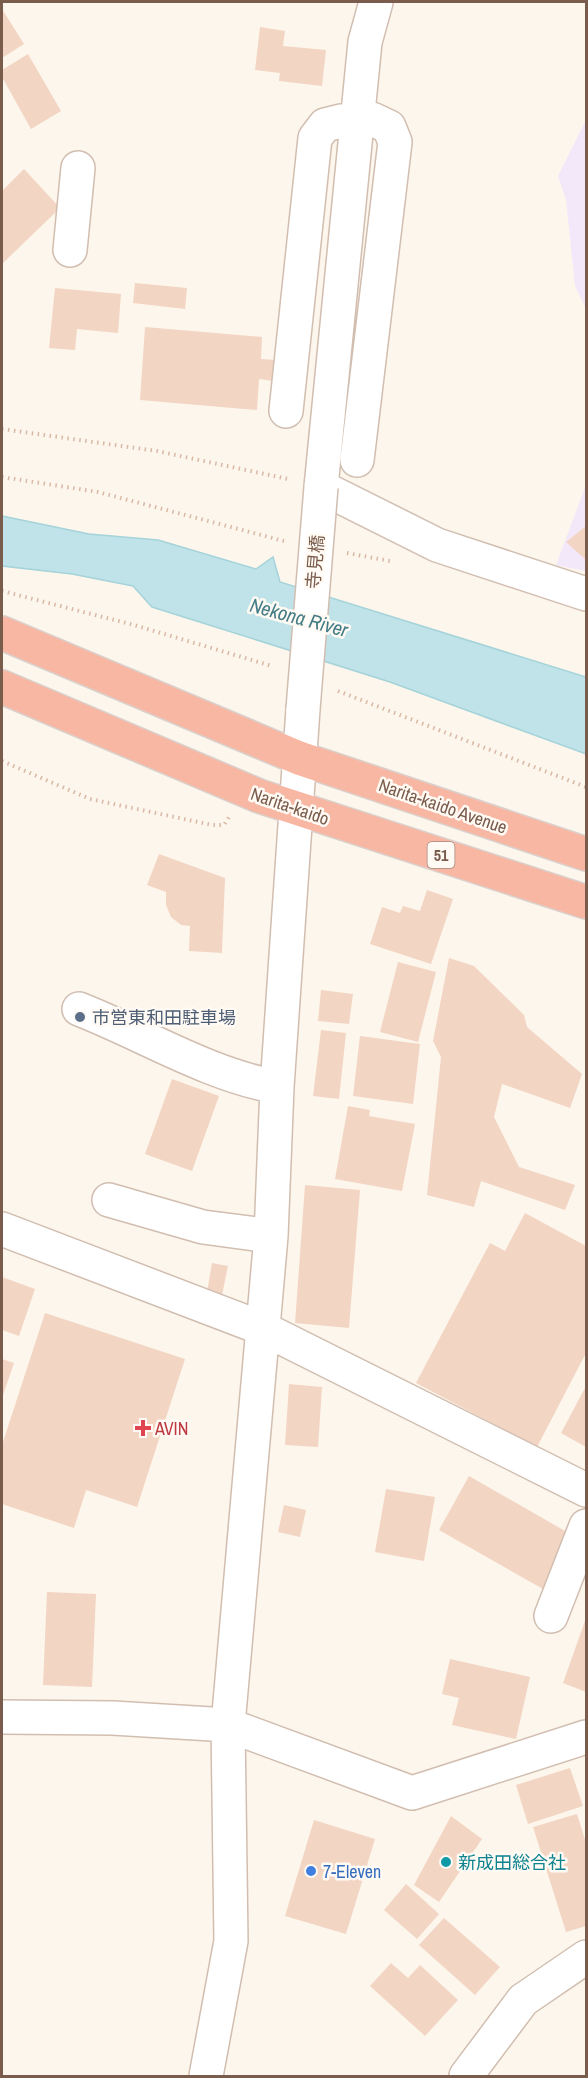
<svg xmlns="http://www.w3.org/2000/svg" width="588" height="2078" font-family="'Archivo Narrow','Noto Sans JP',sans-serif">
<style>
.education{fill:#f3e8fa}
.water{fill:#bfe3e8;stroke:#a5d3da;stroke-width:1.5}
.building{fill:#f3d5c3}
.lines{fill:none;stroke-linecap:round;stroke-linejoin:round}
.minor-casing{stroke:#d1beb0;stroke-width:36}
.highway-casing{stroke:#dad1cd;stroke-width:36}
.path{stroke:#d9b8a5;stroke-width:4;stroke-dasharray:1.5 4.5;stroke-linecap:butt}
.minor{stroke:#fff;stroke-width:33}
.highway{stroke:#f7b7a3;stroke-width:33}
.minor-bridge-casing{stroke:#d1beb0;stroke-width:36;stroke-linecap:butt}
.minor-bridge{stroke:#fff;stroke-width:33}
.service-dot{fill:#5c6f8a;stroke:#fffaf3;stroke-width:2}
.health-dot{fill:#e0444e;stroke:#fffaf3;stroke-width:2}
.culture-dot{fill:#0f9aa8;stroke:#fffaf3;stroke-width:2}
.shop-dot{fill:#3f7fe0;stroke:#fffaf3;stroke-width:2}
.labels{text-anchor:middle;dominant-baseline:central;stroke-width:5;stroke-linejoin:round;paint-order:stroke}
.shield{fill:#fffaf3;stroke:#a28b7f;stroke-width:1.5}
.shield-label{font-size:16px;font-weight:bold;fill:#7a5c4d}
.street-label{font-size:18px;fill:#7a5c4d;stroke:#fffaf3}
.service-label{font-size:18px;fill:#4e5e75;stroke:#fffaf3;text-anchor:start}
.health-label{font-size:18px;fill:#be3a42;stroke:#fffaf3;text-anchor:start}
.culture-label{font-size:18px;fill:#0d838f;stroke:#fffaf3;text-anchor:start}
.shop-label{font-size:18px;fill:#366cbe;stroke:#fffaf3;text-anchor:start}
.water-label{font-size:20px;font-style:italic;fill:#437c86;stroke:#fffaf3}
</style>
<rect width="100%" height="100%" fill="#fdf6ec"/>
<path class="education" d="M586 120V309L575 286 566 200 558 176Z
M586 485V571L556 565Z"/>
<path class="water" d="M2 516 89 534 158 540 256 569 273 557 280 582 586 677V754L390 682 152 607 133 586 72 574 2 566Z"/>
<path class="building" d="M2 9 24 44 2 58Z
M260 27 285 31 283 46 326 50 322 86 279 81 280 73 255 70Z
M28 54 61 111 31 129 2 77V70Z
M24 169 60 208 2 264V191Z
M135 283 187 288 185 309 133 303Z
M55 288 121 294 118 333 77 329 75 350 49 348Z
M145 327 262 337 261 359 275 360 273 381 259 379 257 410 140 400Z
M586 526V560L566 542Z
M159 854 225 878 222 953 189 951 190 926 181 925 171 917 166 905V892L147 885Z
M427 890 453 899 431 964 370 944 382 907 400 913 403 906 420 911Z
M449 958 474 966 524 1015 527 1027 582 1074 570 1108 502 1084 494 1117 519 1167 575 1185 565 1210 481 1181 474 1207 427 1195 441 1057 433 1041Z
M398 962 436 972 418 1042 380 1032Z
M321 990 353 994 349 1024 318 1021Z
M321 1030 346 1033 339 1099 313 1096Z
M360 1036 420 1044 413 1104 353 1096Z
M172 1079 219 1096 192 1171 145 1154Z
M348 1106 370 1110 369 1116 415 1124 402 1191 335 1179Z
M305 1185 360 1190 349 1328 295 1323Z
M525 1213 586 1246V1353L537 1447 416 1383 490 1243 505 1251Z
M212 1263 228 1266 222 1295 207 1292Z
M2 1277 35 1289 19 1336 2 1330Z
M45 1313 185 1359 137 1507 86 1490 74 1528 2 1504V1445Z
M2 1359 14 1363 2 1398Z
M289 1384 322 1387 318 1447 285 1445Z
M586 1386V1447L561 1433Z
M469 1476 572 1535 543 1589 439 1530Z
M386 1489 435 1497 424 1561 375 1552Z
M284 1505 306 1510 300 1537 278 1532Z
M47 1592 96 1594 92 1687 43 1685Z
M586 1618V1692L563 1683Z
M450 1659 530 1677 516 1739 452 1725 459 1698 442 1694Z
M570 1768 583 1806 528 1824 516 1785Z
M577 1814 586 1843V1926L566 1932 533 1827Z
M451 1816 482 1839 439 1902 414 1885Z
M314 1820 375 1839 346 1934 285 1916Z
M406 1884 439 1914 417 1939 384 1910Z
M444 1918 500 1967 475 1995 419 1945Z
M391 1963 408 1978 420 1965 458 2000 425 2036 370 1986Z"/>
<g class="lines">
<g class="minor-casing">
<path id="minor" d="M376 2 365 42 321 487 437 545 586 594
M70 250 78 168
M286 411 315 138 325 125 341 121 372 119 389 127 395 142 357 460
M79 1009C145 1035 207 1074 277 1087
M109 1200 203 1227 271 1236
M2 1229 264 1329 586 1490
M551 1616 586 1526
M2 1717 113 1718 228 1725 412 1793 586 1737
M206 2076 231 1941 228 1725 271 1236 277 1087 303 709
M466 2076 523 2000 586 1957"/>
</g>
<g class="highway-casing">
<path id="highway" d="M2 633 299 758 586 854
M2 687 259 796 586 902"/>
</g>
<path class="path" d="M2 429 157 451 288 479
M2 477 98 492 284 541
M347 553 390 561
M2 591 134 625 272 666
M338 691 586 787
M2 761 90 799 212 825H224L229 817"/>
<use href="#minor" class="minor"/>
<use href="#highway" class="highway"/>
<g class="minor-bridge-casing">
<path id="minor-bridge" d="M303 709 321 487"/>
</g>
<use href="#minor-bridge" class="minor-bridge"/>
</g>
<circle class="service-dot" cx="80" cy="1017" r="6"/>
<path class="health-dot" d="M140 1419h6v6h6v6h-6v6h-6v-6h-6v-6h6z"/>
<circle class="culture-dot" cx="446" cy="1862" r="6"/>
<circle class="shop-dot" cx="311" cy="1871" r="6"/>
<g class="labels">
<rect class="shield" x="427.5" y="842" width="27" height="26" rx="4.5"/>
<g class="shield-label">
<text x="441" y="855">51</text>
</g>
<g class="street-label">
<text transform="translate(315 562) rotate(-85)">寺見橋</text>
<text transform="translate(290 806) rotate(19)">Narita-kaido</text>
<text transform="translate(443 806) rotate(19)">Narita-kaido Avenue</text>
</g>
<g class="service-label">
<text x="92" y="1017">市営東和田駐車場</text>
</g>
<g class="health-label">
<text x="155" y="1428">AVIN</text>
</g>
<g class="culture-label">
<text x="458" y="1862">新成田総合社</text>
</g>
<g class="shop-label">
<text x="323" y="1871">7-Eleven</text>
</g>
<g class="water-label">
<text transform="translate(299 617) rotate(15)">Nekona River</text>
</g>
</g>
<rect width="588" height="2078" fill="none" stroke="#7a5c4d" stroke-width="6"/>
</svg>
